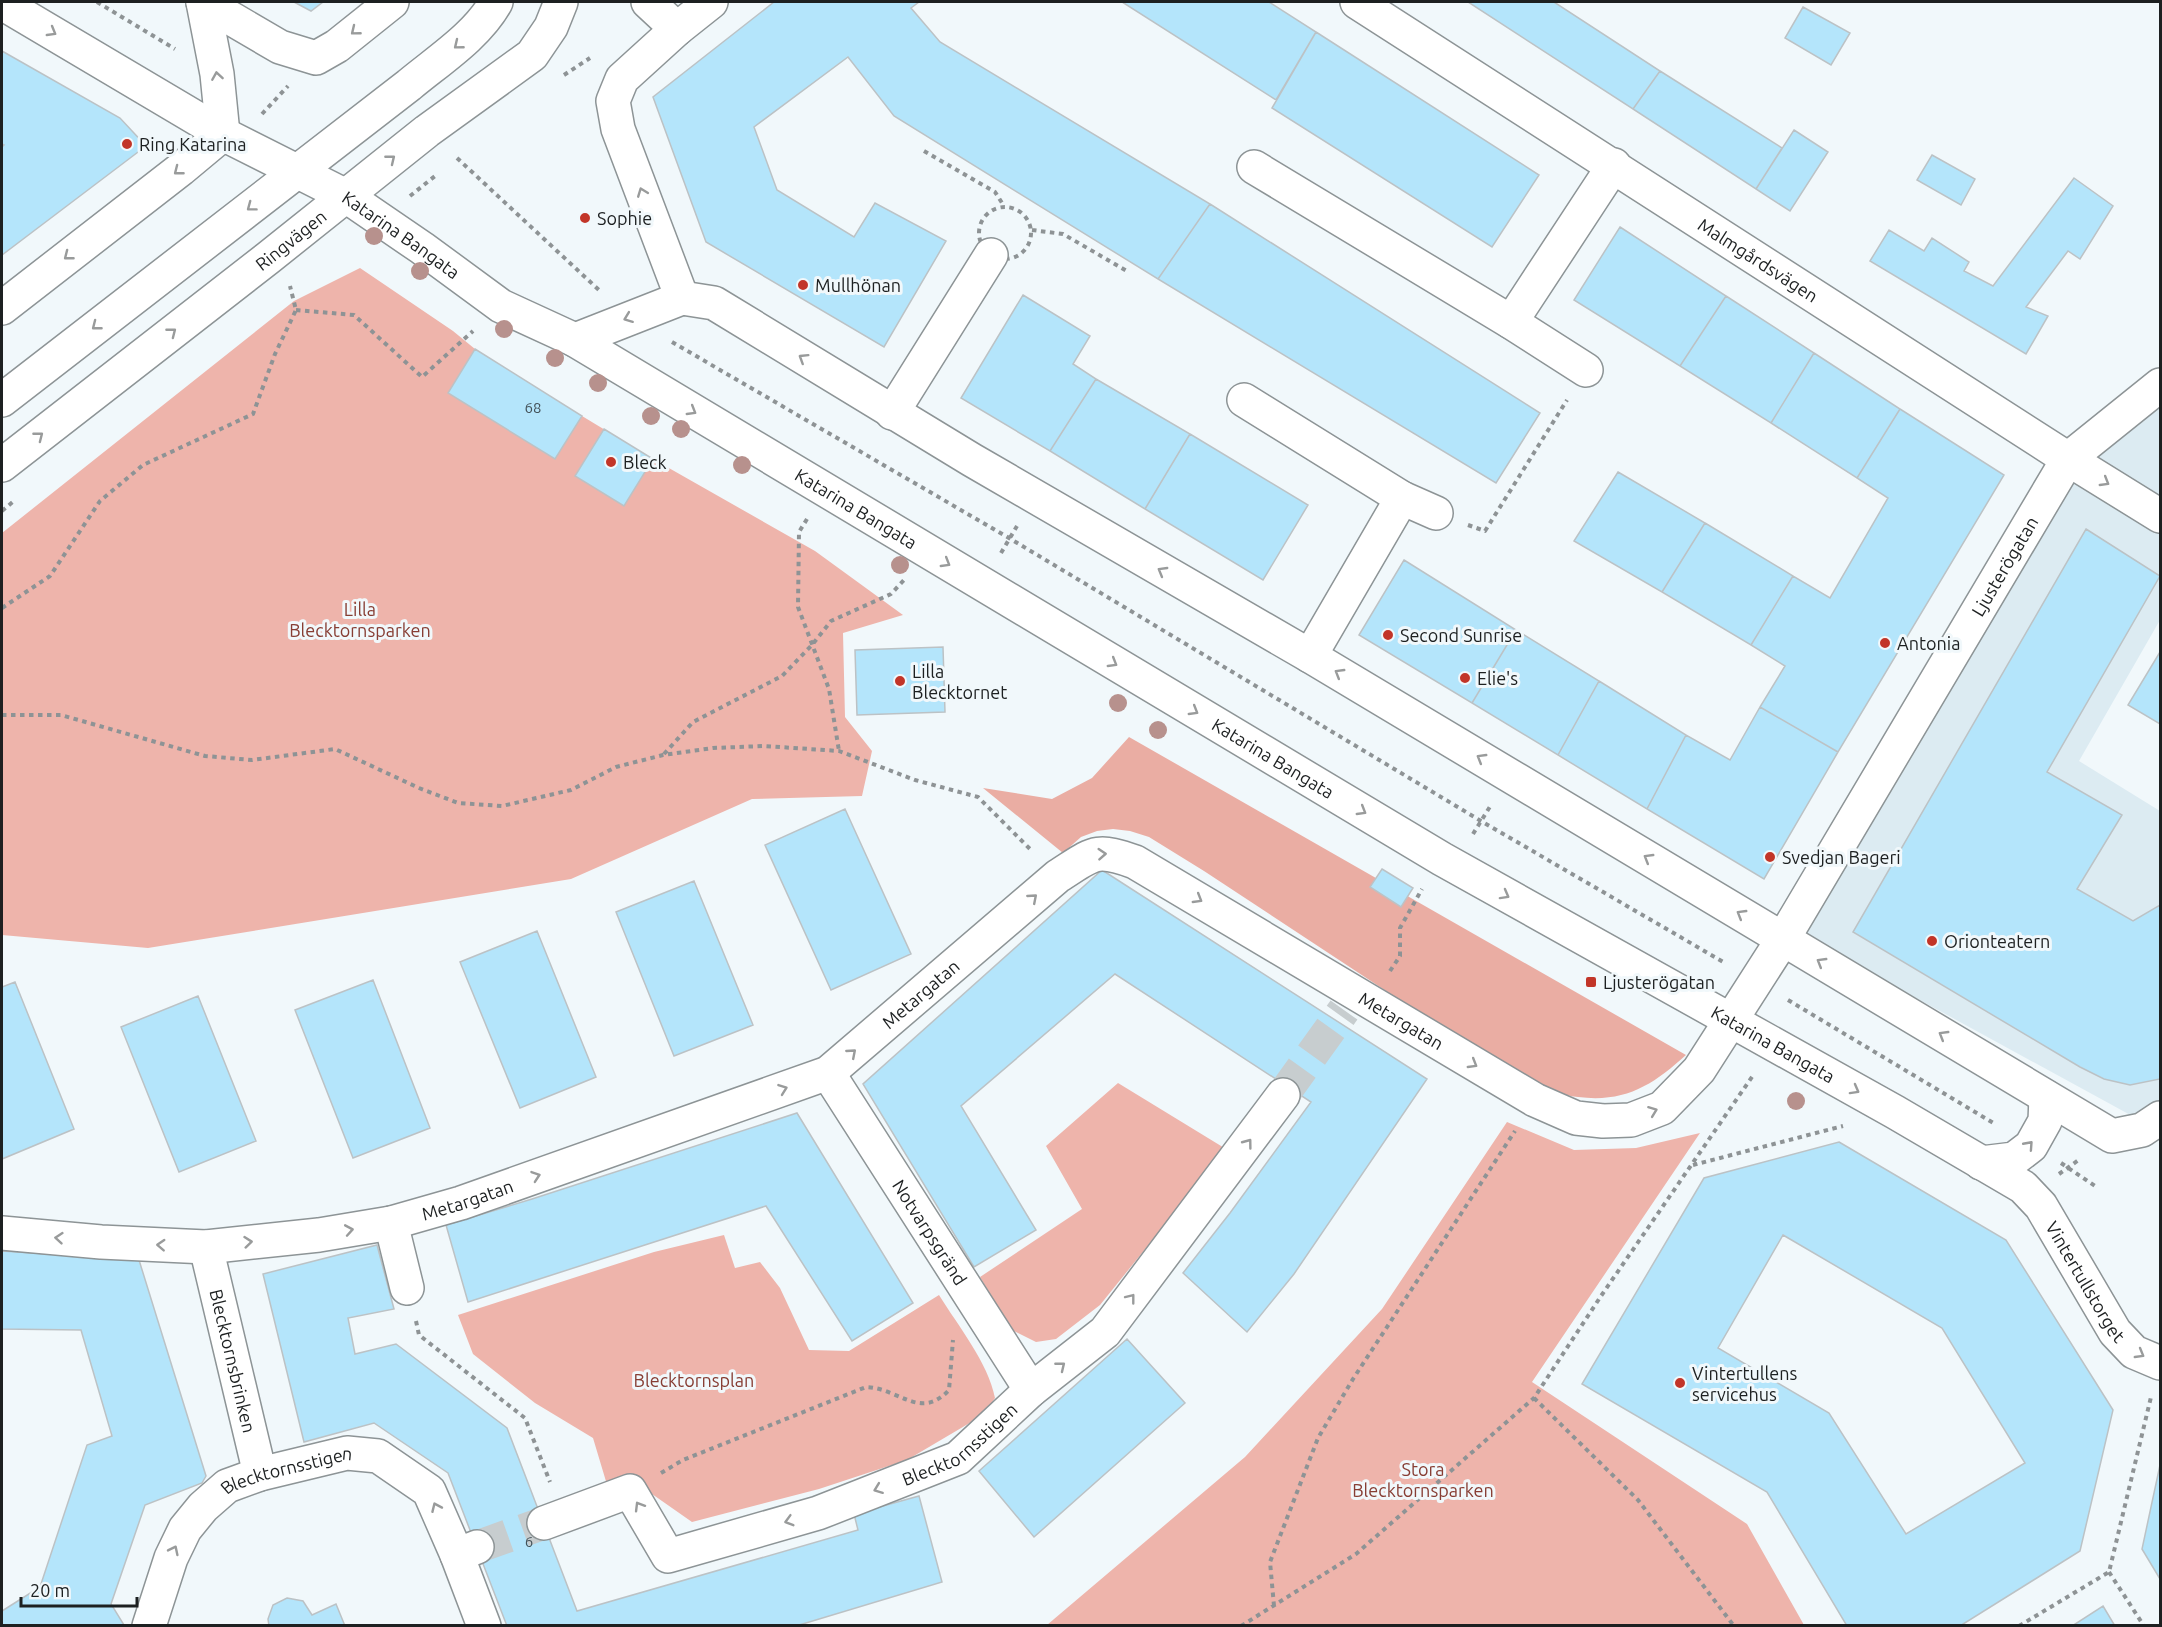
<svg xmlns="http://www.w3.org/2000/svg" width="2162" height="1627" font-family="Ubuntu,sans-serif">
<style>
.built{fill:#dcebf2}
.green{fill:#eeb4ab}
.forest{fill:#eaada3}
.building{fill:#b4e5fb;stroke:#bcc2c5;stroke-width:1.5;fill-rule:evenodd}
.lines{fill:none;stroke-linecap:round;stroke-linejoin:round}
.minor-tunnel{stroke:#c7cdcf;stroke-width:33;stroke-dasharray:33 16;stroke-linecap:butt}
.minor-casing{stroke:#8d9496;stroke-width:36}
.major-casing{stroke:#8d9496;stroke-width:36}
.path{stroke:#8e9395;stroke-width:4;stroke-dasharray:4.5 4.5;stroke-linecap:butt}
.minor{stroke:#fff;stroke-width:33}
.major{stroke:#fff;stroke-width:33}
.tree{fill:#b7918d}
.oneway{stroke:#999b9b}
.poi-dot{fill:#c23528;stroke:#f1f8fb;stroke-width:2}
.labels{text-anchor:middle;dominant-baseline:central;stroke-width:6;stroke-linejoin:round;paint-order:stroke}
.number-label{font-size:15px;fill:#435158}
.poi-label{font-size:18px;fill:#1d2021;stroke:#f1f8fb;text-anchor:start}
.street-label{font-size:18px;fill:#1d2021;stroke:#f1f8fb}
.park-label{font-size:18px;fill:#873d33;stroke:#f1f8fb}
</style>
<rect width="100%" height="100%" fill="#f1f8fb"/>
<path class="built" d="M2160 391V620L2079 761 2160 811V1100L2134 1117 1788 928 2060 460Z"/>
<path class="green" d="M360 268 453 331 475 349 582 416 653 459 815 551 903 615 843 633 845 717 872 751 862 796 752 799 571 879 148 948 2 935V533L294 301Z
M1118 1083 1226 1149 1100 1305 1056 1339 1036 1342 1012 1330 980 1277 1082 1209 1046 1146Z
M1507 1122 1574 1150 1636 1148 1700 1133 1532 1382 1747 1524 1804 1625H1047L1245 1457 1382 1309Z
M724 1235 735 1268 760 1262 780 1288 809 1350 849 1351 939 1295C958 1326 988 1362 995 1398L986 1411 973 1421 907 1460 819 1489 692 1522 632 1480 608 1488 593 1438 535 1403 473 1354 458 1315 654 1252Z"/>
<path class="forest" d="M1129 737 1686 1055C1653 1085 1625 1103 1578 1097 1558 1095 1532 1081 1512 1074L1204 871 1149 837 1130 831 1113 829 1097 831 1081 837 1063 853 983 788 1052 799 1092 778Z"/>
<path class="building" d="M294 2H323L311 11Z
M774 2H919L911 8 940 42 1210 204 1158 279 894 116 848 57 754 127 777 190 854 237 875 203 946 241 884 347 706 242 653 97Z
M1122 2H1269L1316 32 1276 100Z
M1468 2H1554L1660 71 1633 109Z
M1803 7 1850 33 1831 65 1785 38Z
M1316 32 1539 175 1492 247 1272 108Z
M2 51 120 118 146 146 2 255V147L4 145 2 144Z
M1660 71 1782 148 1756 189 1633 109Z
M1794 130 1828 152 1790 211 1756 189Z
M1932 155 1975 179 1961 205 1917 180Z
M2074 178 2113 206 2080 259 2068 251 2026 307 2048 316 2026 354 1870 261 1889 230 1924 251 1932 238 1969 262 1964 271 1993 286Z
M1210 204 1540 413 1496 483 1158 279Z
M1620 227 1726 296 1680 366 1574 300Z
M1023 295 1090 336 1073 364 1096 379 1050 451 961 398Z
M1726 296 1814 353 1771 423 1680 366Z
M475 349 582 416 555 459 448 393Z
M1814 353 1900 409 1857 478 1771 423Z
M1096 379 1190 434 1145 509 1050 451Z
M1900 409 2004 475 1838 752 1760 707 1785 666 1751 645 1793 576 1830 598 1888 498 1857 478Z
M604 429 653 459 624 506 575 476Z
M1190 434 1308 505 1263 580 1145 509Z
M1618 472 1705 523 1662 592 1574 541Z
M1705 523 1793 576 1751 645 1662 592Z
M2086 529 2160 576 2047 772 2122 815 2077 889 2133 921 2160 905V1079L2130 1085 2104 1079 2080 1067 1853 932Z
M1404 560 1516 630 1472 703 1359 635Z
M1516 630 1599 681 1558 755 1472 703Z
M943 647 945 712 857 715 855 650Z
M2160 652V724L2128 705Z
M1599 681 1686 735 1647 809 1558 755Z
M1760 707 1838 752 1764 879 1647 809 1686 735 1730 760Z
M845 809 911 954 831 990 765 845Z
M1382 869 1413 888 1401 907 1370 887Z
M1102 870 1427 1079 1294 1274 1247 1332 1183 1273 1230 1213 1311 1102 1115 974 961 1106 1036 1230 974 1267 863 1084Z
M694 881 753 1025 674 1056 616 912Z
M537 931 596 1077 520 1108 460 962Z
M373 980 430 1128 353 1158 295 1010Z
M15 982 74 1129 2 1159V987Z
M198 996 256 1141 179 1172 121 1027Z
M797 1113 913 1303 852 1341 766 1206 468 1302 446 1225 532 1199Z
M1839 1142 2006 1240 2113 1410 2080 1551 1960 1626H1847L1767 1492 1582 1384 1704 1178ZM1783 1235 1942 1328 2025 1463 1906 1534 1829 1413 1718 1348Z
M377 1245 394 1309 348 1318 355 1354 396 1344 507 1428 577 1611 858 1530 854 1514 919 1496 942 1582 796 1626H507L448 1473 374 1423 304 1442 263 1274Z
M2 1251 139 1260 206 1476 202 1483 145 1505 111 1604 124 1625 2 1626V1611L40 1587 87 1445 112 1436 81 1330 2 1329Z
M1127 1339 1185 1403 1034 1537 979 1471Z
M2160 1465V1579L2142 1549Z
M287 1598 303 1601 312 1615 336 1604 345 1626H269L268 1619 273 1605Z
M2103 1606 2115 1626H2072Z"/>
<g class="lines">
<path class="minor-tunnel" d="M1283 1095 1344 1010
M477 1547 544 1523"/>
<g class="minor-casing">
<g id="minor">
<path d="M203 2 280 47 316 58 337 46 392 2"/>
<path d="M203 2 217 74 223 134"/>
<path d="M648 2 677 29"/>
<path id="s1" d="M1357 2 2068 459 2160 516"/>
<path id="s2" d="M2 3 223 134 346 196 422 248 501 306 575 340 1442 859 1895 1112 2023 1187 2041 1206 2115 1332 2134 1352 2160 1363"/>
<path d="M1254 167 1511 322 1586 370"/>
<path d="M682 298 618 129 613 101 622 79 677 29 711 2"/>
<path d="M2 308 181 169 223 134"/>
<path d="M1511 322 1614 165"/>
<path d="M575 340 682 298 714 303 972 460 1310 656 2112 1136 2142 1130 2160 1118"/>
<path d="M1244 400 1402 498 1436 513"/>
<path d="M892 413 991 255"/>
<path d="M1310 656 1402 498"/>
<path id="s3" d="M828 1073 1031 1390"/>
<path d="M1981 1163 2014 1159 2031 1146 2045 1121 2046 1097"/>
<path d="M391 1223 407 1288"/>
<path id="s4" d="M2 1233 101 1242 206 1247 319 1235 391 1223 461 1203 828 1073 1058 876C1093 854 1094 847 1135 862L1535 1100 1576 1118 1603 1121 1631 1120 1662 1108 1699 1070 1783 939 2068 459 2160 385"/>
<path id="s5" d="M206 1247 260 1474"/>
<path id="s6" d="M544 1523 630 1491 668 1556 818 1513 958 1458 1031 1390 1105 1332 1283 1095"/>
<path d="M457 1555 484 1626"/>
<path id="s7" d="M149 1626 171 1558 185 1529 203 1507 227 1486 260 1474 347 1453 378 1456 429 1491 457 1555 477 1547"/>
</g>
</g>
<g class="major-casing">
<g id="major">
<path d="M2 400 409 85C439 60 477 36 496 2"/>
<path id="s8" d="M2 465 268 258 427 131 532 55 551 27 561 2"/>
</g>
</g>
<path class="path" d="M97 2 175 49
M564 75 590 58
M262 114 288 86
M924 151 995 192 1004 206
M457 158 600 291
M410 196 435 176
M979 233a26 26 0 1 1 52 0a26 26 0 1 1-52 0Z
M1032 230 1063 234 1127 271
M296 310 354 315 422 377 473 331
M672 342 1009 538 1481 821 1725 963
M2 511 15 500
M807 519 799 532 798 607 829 689 839 751
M1468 525 1485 531 1567 400
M1001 553 1017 526
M2 608 50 576 100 501 143 465 253 414 275 354 296 310 290 286
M2 715H61L205 756 252 760 335 749 419 788 458 803 502 806 571 790 616 767 663 755 713 748 764 746 839 751 915 780 978 797 1032 851
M664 754 693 722 782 676 812 645 831 621 891 594 904 580
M1473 834 1491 805
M1390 971 1400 956V928L1422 889
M1788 1000 1995 1124
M2061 1163 2098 1188
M1693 1165 1843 1126
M2059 1174 2080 1159
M416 1321 419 1335 525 1418 550 1482
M1534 1398 1638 1500 1734 1626
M661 1473 683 1460 866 1387C899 1388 920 1421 949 1390L953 1340
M2109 1572 2144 1626
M1274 1606 1270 1562 1318 1438 1353 1379 1515 1131
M1241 1626 1356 1554 1534 1398 1601 1296 1754 1074
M2019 1626 2109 1572 2151 1397"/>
<use href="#minor" class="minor"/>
<use href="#major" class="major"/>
</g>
<g class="tree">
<circle cx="374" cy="236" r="9"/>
<circle cx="420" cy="271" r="9"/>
<circle cx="504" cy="329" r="9"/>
<circle cx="555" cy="358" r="9"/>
<circle cx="598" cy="383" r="9"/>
<circle cx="651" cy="416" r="9"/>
<circle cx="681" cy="429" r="9"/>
<circle cx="742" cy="465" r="9"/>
<circle cx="900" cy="565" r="9"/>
<circle cx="1118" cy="703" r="9"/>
<circle cx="1158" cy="730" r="9"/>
<circle cx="1796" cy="1101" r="9"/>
</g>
<defs><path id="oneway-chevron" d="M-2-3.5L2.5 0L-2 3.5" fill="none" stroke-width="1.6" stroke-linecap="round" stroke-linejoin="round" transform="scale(1.5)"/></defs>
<g class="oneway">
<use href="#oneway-chevron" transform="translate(355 31) rotate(141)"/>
<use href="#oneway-chevron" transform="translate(52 32) rotate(30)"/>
<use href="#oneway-chevron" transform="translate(458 45) rotate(141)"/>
<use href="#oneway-chevron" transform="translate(217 76) rotate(-99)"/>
<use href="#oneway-chevron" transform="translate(391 159) rotate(-39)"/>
<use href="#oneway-chevron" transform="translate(178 171) rotate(142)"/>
<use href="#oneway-chevron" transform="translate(642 192) rotate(-111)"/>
<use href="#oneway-chevron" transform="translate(251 207) rotate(143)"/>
<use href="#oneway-chevron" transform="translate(68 256) rotate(142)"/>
<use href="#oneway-chevron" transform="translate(628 318) rotate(159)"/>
<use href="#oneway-chevron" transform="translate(96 326) rotate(142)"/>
<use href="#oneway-chevron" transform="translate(172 332) rotate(-38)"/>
<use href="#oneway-chevron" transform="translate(803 358) rotate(-148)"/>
<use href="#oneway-chevron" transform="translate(692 411) rotate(31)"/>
<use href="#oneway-chevron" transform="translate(39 436) rotate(-38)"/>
<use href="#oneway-chevron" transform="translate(2105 482) rotate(31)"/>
<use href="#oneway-chevron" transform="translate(946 563) rotate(31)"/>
<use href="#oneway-chevron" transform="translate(1162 571) rotate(-150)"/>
<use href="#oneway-chevron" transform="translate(1113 663) rotate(31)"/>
<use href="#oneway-chevron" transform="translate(1339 673) rotate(-149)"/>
<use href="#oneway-chevron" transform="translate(1194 711) rotate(31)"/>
<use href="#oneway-chevron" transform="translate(1481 758) rotate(-149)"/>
<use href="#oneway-chevron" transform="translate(1362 811) rotate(31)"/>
<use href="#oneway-chevron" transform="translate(1102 854) rotate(-4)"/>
<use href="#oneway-chevron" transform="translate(1648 858) rotate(-149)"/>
<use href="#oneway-chevron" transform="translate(1505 895) rotate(29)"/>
<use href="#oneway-chevron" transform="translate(1033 898) rotate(-41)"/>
<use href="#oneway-chevron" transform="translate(1198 899) rotate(31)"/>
<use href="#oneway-chevron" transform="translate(1741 914) rotate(-149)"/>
<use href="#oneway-chevron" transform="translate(1821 962) rotate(-149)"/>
<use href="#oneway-chevron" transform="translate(1943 1035) rotate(-149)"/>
<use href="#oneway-chevron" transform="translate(852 1053) rotate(-41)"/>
<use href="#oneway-chevron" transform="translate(1473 1064) rotate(31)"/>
<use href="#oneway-chevron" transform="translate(783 1089) rotate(-20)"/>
<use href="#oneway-chevron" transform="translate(1855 1090) rotate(29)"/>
<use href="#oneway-chevron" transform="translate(1653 1111) rotate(-21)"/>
<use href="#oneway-chevron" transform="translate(1248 1143) rotate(-53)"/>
<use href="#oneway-chevron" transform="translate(2029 1145) rotate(-48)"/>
<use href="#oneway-chevron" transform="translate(536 1176) rotate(-19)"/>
<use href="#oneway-chevron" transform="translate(349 1230) rotate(-10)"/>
<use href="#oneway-chevron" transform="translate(59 1238) rotate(-175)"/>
<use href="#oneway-chevron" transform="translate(248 1242) rotate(-6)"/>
<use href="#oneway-chevron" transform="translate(161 1245) rotate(-177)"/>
<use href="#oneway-chevron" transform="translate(1131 1298) rotate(-52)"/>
<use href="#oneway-chevron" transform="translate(2140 1354) rotate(30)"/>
<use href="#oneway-chevron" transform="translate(1061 1366) rotate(-39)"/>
<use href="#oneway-chevron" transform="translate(878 1489) rotate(159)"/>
<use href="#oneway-chevron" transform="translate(639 1506) rotate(-121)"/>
<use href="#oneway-chevron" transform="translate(436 1507) rotate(-114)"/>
<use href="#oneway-chevron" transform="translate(789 1521) rotate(164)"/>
<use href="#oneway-chevron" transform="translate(174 1550) rotate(-64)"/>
</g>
<g class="poi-dot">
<circle cx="127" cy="144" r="6"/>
<circle cx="585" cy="218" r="6"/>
<circle cx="803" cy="285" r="6"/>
<circle cx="611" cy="462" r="6"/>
<circle cx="1388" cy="635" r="6"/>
<circle cx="1885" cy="643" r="6"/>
<circle cx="1465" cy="678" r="6"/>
<circle cx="900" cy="681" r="6"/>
<circle cx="1770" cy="857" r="6"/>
<circle cx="1932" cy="941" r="6"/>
<rect x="1585" y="976" width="12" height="12" rx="3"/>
<circle cx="1680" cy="1383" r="6"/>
</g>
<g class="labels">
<g class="number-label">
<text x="533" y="407">68</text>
<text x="529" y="1541">6</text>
</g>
<g class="poi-label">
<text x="139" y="144">Ring Katarina</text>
<text x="597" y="218">Sophie</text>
<text x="815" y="285">Mullhönan</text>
<text x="623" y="462">Bleck</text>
<text x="1400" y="635">Second Sunrise</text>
<text x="1897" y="643">Antonia</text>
<text x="912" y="671">Lilla<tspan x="912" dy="21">Blecktornet</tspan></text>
<text x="1477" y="678">Elie's</text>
<text x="1782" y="857">Svedjan Bageri</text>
<text x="1944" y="941">Orionteatern</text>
<text x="1603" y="982">Ljusterögatan</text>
<text x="1692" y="1373">Vintertullens<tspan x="1692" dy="21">servicehus</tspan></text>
</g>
<g class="street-label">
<text stroke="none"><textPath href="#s2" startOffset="462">Katarina Bangata</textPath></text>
<text stroke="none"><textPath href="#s8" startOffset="366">Ringvägen</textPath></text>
<text stroke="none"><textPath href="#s1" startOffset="477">Malmgårdsvägen</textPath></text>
<text stroke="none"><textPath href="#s2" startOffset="994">Katarina Bangata</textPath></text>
<text stroke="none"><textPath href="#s4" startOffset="2481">Ljusterögatan</textPath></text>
<text stroke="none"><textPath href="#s2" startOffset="1480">Katarina Bangata</textPath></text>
<text stroke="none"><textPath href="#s4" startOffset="975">Metargatan</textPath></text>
<text stroke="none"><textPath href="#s4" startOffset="1550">Metargatan</textPath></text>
<text stroke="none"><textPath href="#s2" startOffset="2056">Katarina Bangata</textPath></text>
<text stroke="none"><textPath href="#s4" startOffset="471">Metargatan</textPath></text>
<text stroke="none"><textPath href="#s3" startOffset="189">Notvarpsgränd</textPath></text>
<text stroke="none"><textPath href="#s2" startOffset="2458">Vintertullstorget</textPath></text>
<text stroke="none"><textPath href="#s5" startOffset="117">Blecktornsbrinken</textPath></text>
<text stroke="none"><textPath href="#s6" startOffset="482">Blecktornsstigen</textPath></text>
<text stroke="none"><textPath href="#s7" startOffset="226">Blecktornsstigen</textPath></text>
</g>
<g class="park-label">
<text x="360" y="609">Lilla<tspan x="360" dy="21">Blecktornsparken</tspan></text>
<text x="694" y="1380">Blecktornsplan</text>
<text x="1423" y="1469">Stora<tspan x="1423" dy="21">Blecktornsparken</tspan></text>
</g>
</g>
<rect width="2162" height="1627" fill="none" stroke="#1d2021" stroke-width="6"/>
<path d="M21 1597v9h116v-9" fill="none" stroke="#1d2021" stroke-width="3"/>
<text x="30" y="1597" font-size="18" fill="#1d2021" stroke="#f1f8fb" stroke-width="4.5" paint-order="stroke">20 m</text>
</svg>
